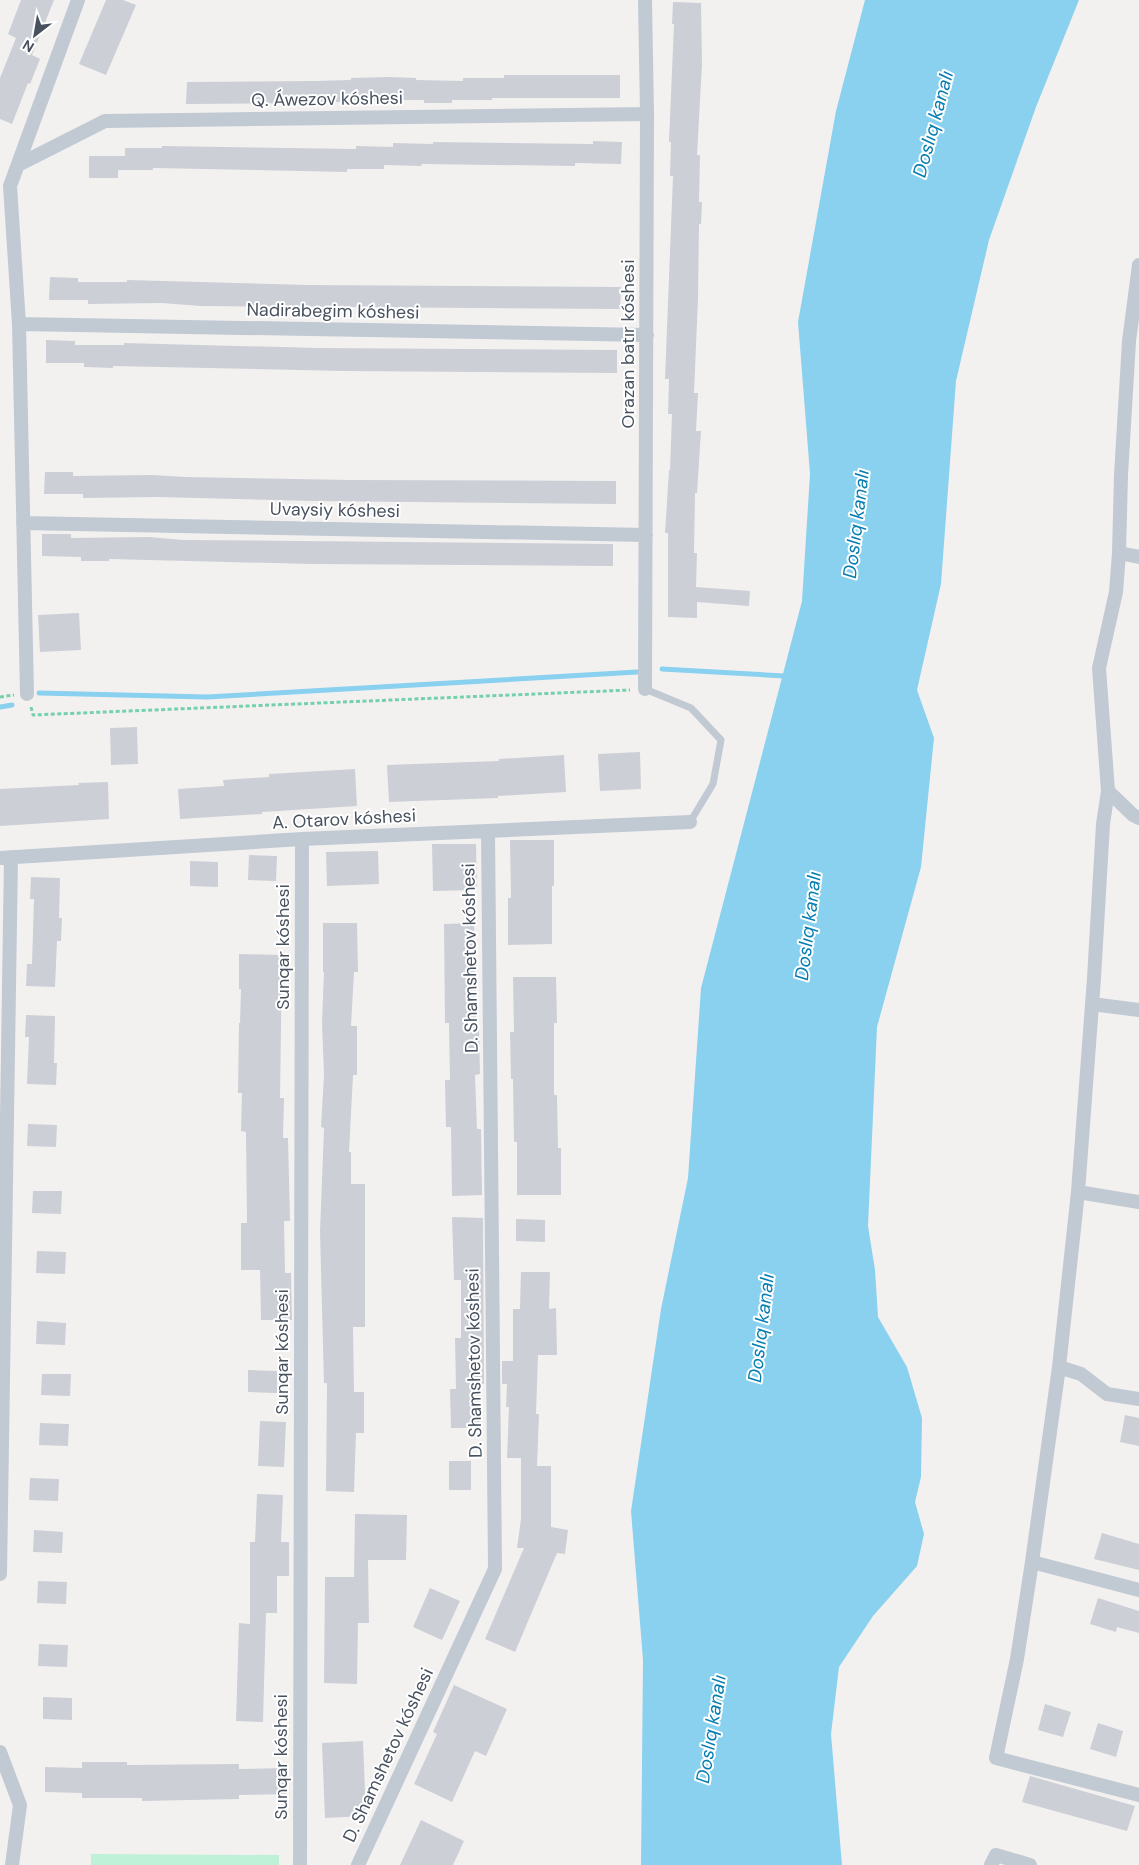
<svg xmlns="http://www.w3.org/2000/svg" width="1139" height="1865" font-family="'DM Sans',sans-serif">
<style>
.green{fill:#bef1d7}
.water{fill:#8ad1ef}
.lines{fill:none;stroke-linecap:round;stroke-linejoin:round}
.stream{stroke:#8ad1ef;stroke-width:5}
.building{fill:#cccfd6}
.path{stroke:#75d1ac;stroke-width:3;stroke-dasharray:4 2.5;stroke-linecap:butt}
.lane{stroke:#c1c9d3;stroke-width:7}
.street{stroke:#c1c9d3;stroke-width:14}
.labels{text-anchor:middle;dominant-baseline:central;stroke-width:4;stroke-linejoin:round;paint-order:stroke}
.street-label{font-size:18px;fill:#48525f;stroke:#fff}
.water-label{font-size:19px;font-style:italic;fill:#077eb2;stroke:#fff}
</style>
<rect width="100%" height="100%" fill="#f3f1f0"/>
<path class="green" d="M91 1854 279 1855V1865H91Z"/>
<path class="water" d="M865 0H1079L1036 107 989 240 956 381 941 584 917 690 934 738 921 867 877 1027 868 1226 875 1270 878 1317 907 1367 922 1418 921 1477 915 1502 924 1534 917 1566 873 1616 839 1667 831 1734 842 1865H641L643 1660 631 1511 661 1309 688 1178 701 988 802 601 810 474 798 322 836 111Z"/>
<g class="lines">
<path class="stream" d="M662 669 784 676
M39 693 207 697 637 672
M0 707 12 705"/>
</g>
<path class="building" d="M21 0H54L32 55 40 59 30 84 28 83 12 124 0 119V78L16 38 8 34Z
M106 0H123L136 5 106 75 79 64Z
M673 2 701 3 702 64 697 155H700L699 202H702L701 224H699L698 298 694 393H698L696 431H701L697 493H695L694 553H697L696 587 750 591 749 606 697 602V618L668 617V533H665L669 470H670L672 414H668L669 379H665L673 176H670L671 142H669L674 24H672Z
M504 75H620V98H492V100H452V103H424V100H343V102H304V103L186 104 187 82 315 81 351 80V78L388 77 416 78V80L463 81V78H504Z
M593 141 622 142 621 164 575 163V166L422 164 421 166 384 165V169H347V172L153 168V170H118V178H89V156H125V148H162V146L356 149V146L393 147V143L433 144V142L593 144Z
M50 277 78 278V282H127V280L308 285 621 287 620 309 343 307 200 306 162 303 88 304V300H49Z
M46 340 75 341V345H124V343L318 348 617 350V373L343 371 113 366V368L84 367V363H46Z
M45 472H73V476L151 475 186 477 351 480 616 481V504L313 501 157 497 83 498V494H44Z
M42 534H71V538L149 537 183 540 301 541 613 544V566L311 564 109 559V561H81V557L42 556Z
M79 613 81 650 40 652 38 615Z
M137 727 138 764 111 765 110 728Z
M640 752 641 789 600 791 598 754Z
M564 755 566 792 498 796V798L389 802 387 765 499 761V759Z
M355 769 357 806 262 812V814L180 819 178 789 224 786 223 780 269 777V774Z
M108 782 109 819 0 826V789L79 785 78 783Z
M510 840H554V886H552V944L508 945V898H511Z
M432 844H476L477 890 433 891Z
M378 851 379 884 327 886 326 852Z
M249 855 277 856 276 881 248 880Z
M190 861 218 862V887L190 886Z
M31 877 60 878 59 918H62L61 941H57L55 987 26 986 27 964H32L34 899H30Z
M323 923H357L358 972H354L351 1026H357V1075H353L349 1152H351V1184H365V1327H353L354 1392H364V1433H356L354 1492 326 1491 327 1383H324L320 1232 324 1128 321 1127 324 1075 322 1022 324 972H323Z
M474 923 476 1028H479L480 1074 475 1075 477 1129H481L482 1195 452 1196 451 1127H446L445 1080H450L449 1023H445L444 924Z
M239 954 282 955 280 1098H284L283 1138H288L290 1221H284L285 1273H291L292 1320H261L260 1270H241V1223H247L246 1132 241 1131 242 1093H238L239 1023H240L241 989H239Z
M513 977H556L557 1023H554V1095H557L558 1148H561V1195H517V1142H514L513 1079H511L510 1032H514Z
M26 1015 55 1016 54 1063H57L56 1085 27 1084 29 1037H25Z
M28 1124 57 1125 56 1147 27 1146Z
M33 1191H62L61 1214 32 1213Z
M452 1217 483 1218 484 1384H479L480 1428H451L450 1389H456L455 1338H461V1280H454Z
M516 1219 545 1220V1242L516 1241Z
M37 1251 66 1252 65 1274 36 1273Z
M521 1272H550L549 1309 556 1308 557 1355H538L536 1414H539L537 1466H551V1527L568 1530 565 1554 557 1553 515 1652 485 1639 524 1548H517L521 1519V1458H507L509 1407H506L507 1384H502V1361H513V1309H520Z
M37 1321 66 1323 65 1345 36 1344Z
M248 1370 277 1371V1393L248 1392Z
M42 1374H71L70 1396 41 1395Z
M1125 1415 1139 1418V1446L1120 1442Z
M260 1421 286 1422 284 1467 258 1466Z
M40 1423 69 1424 68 1446 39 1445Z
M449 1461H471V1490H449Z
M30 1478 59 1479 58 1501 29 1500Z
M257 1494 283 1495 281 1542H289V1576H277V1613H266L263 1722 236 1721 239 1623 250 1624V1542H255Z
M355 1514 407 1515 406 1560H368L369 1623H358L357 1684 324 1683 325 1577H354Z
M34 1530 63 1532 62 1553 33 1552Z
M1102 1533 1139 1544V1570L1094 1559Z
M38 1581 67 1582 66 1604 37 1603Z
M430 1588 460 1601 442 1640 413 1627Z
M1098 1598 1139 1611V1633L1117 1627 1116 1632 1090 1624Z
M39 1644 68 1645 67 1667 38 1666Z
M454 1685 507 1709 486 1756 475 1751 452 1802 414 1784 437 1734 433 1732Z
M43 1697 72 1698V1720L43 1719Z
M1045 1704 1071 1712 1063 1737 1038 1730Z
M1098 1723 1123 1731 1116 1757 1090 1749Z
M363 1741 366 1816 325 1818 322 1743Z
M82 1762H127V1765L239 1764V1769L285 1768 286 1794 239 1795V1799L142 1801V1798H82V1793L45 1792V1767L82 1768Z
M1030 1776 1135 1806 1127 1831 1022 1802Z
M421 1820 464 1841 453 1865H400Z"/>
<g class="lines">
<path class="path" d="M0 697 14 695
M31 707 33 715 630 690"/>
<path class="lane" d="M645 689 691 708 721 740 713 784 690 822"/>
<path class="street" d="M645 0 647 114 645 689
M18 165 105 121 647 114
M1139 265 1129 341 1121 475 1119 553 1116 592 1099 668 1108 791 1103 824 1094 978 1078 1192 1059 1367 1032 1562 1017 1659 996 1758 1139 1795
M19 324 647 335
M23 523 646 535
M1119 553 1139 557
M27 694 19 324 10 186 78 0
M1108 791 1133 815 1139 818
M0 858 302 839 690 822
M1092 1004 1139 1010
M1078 1192 1139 1202
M1059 1367 1081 1374 1107 1394 1139 1399
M1032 1562 1139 1590
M0 1574 11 857
M0 1752 20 1805 12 1865
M300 1865 302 839
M358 1865 495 1569 488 831
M991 1865 996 1855 1030 1865"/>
</g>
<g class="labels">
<g class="street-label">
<text transform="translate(327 99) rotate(-1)">Q. Áwezov kóshesi</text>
<text transform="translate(333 311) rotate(1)">Nadirabegim kóshesi</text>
<text transform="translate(628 344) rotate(-90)">Orazan batır kóshesi</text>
<text transform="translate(335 510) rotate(1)">Uvaysiy kóshesi</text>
<text transform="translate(344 819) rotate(-3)">A. Otarov kóshesi</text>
<text transform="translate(283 947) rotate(-90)">Sunqar kóshesi</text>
<text transform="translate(470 958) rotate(-91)">D. Shamshetov kóshesi</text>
<text transform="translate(282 1352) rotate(-90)">Sunqar kóshesi</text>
<text transform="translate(474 1363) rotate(-91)">D. Shamshetov kóshesi</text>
<text transform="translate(388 1755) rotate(-65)">D. Shamshetov kóshesi</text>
<text transform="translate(281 1757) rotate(-90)">Sunqar kóshesi</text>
</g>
<g class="water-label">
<text transform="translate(933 124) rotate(-75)">Doslıq kanalı</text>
<text transform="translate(856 524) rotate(-83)">Doslıq kanalı</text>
<text transform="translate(808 926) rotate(-83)">Doslıq kanalı</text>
<text transform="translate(761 1328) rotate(-83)">Doslıq kanalı</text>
<text transform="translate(711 1729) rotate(-81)">Doslıq kanalı</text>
</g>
</g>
<g transform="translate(35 35) rotate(211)" stroke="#ffffff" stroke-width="4" paint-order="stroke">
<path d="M0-4L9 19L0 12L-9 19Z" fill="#48525f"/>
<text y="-8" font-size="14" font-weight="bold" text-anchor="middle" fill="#48525f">N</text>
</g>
</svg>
